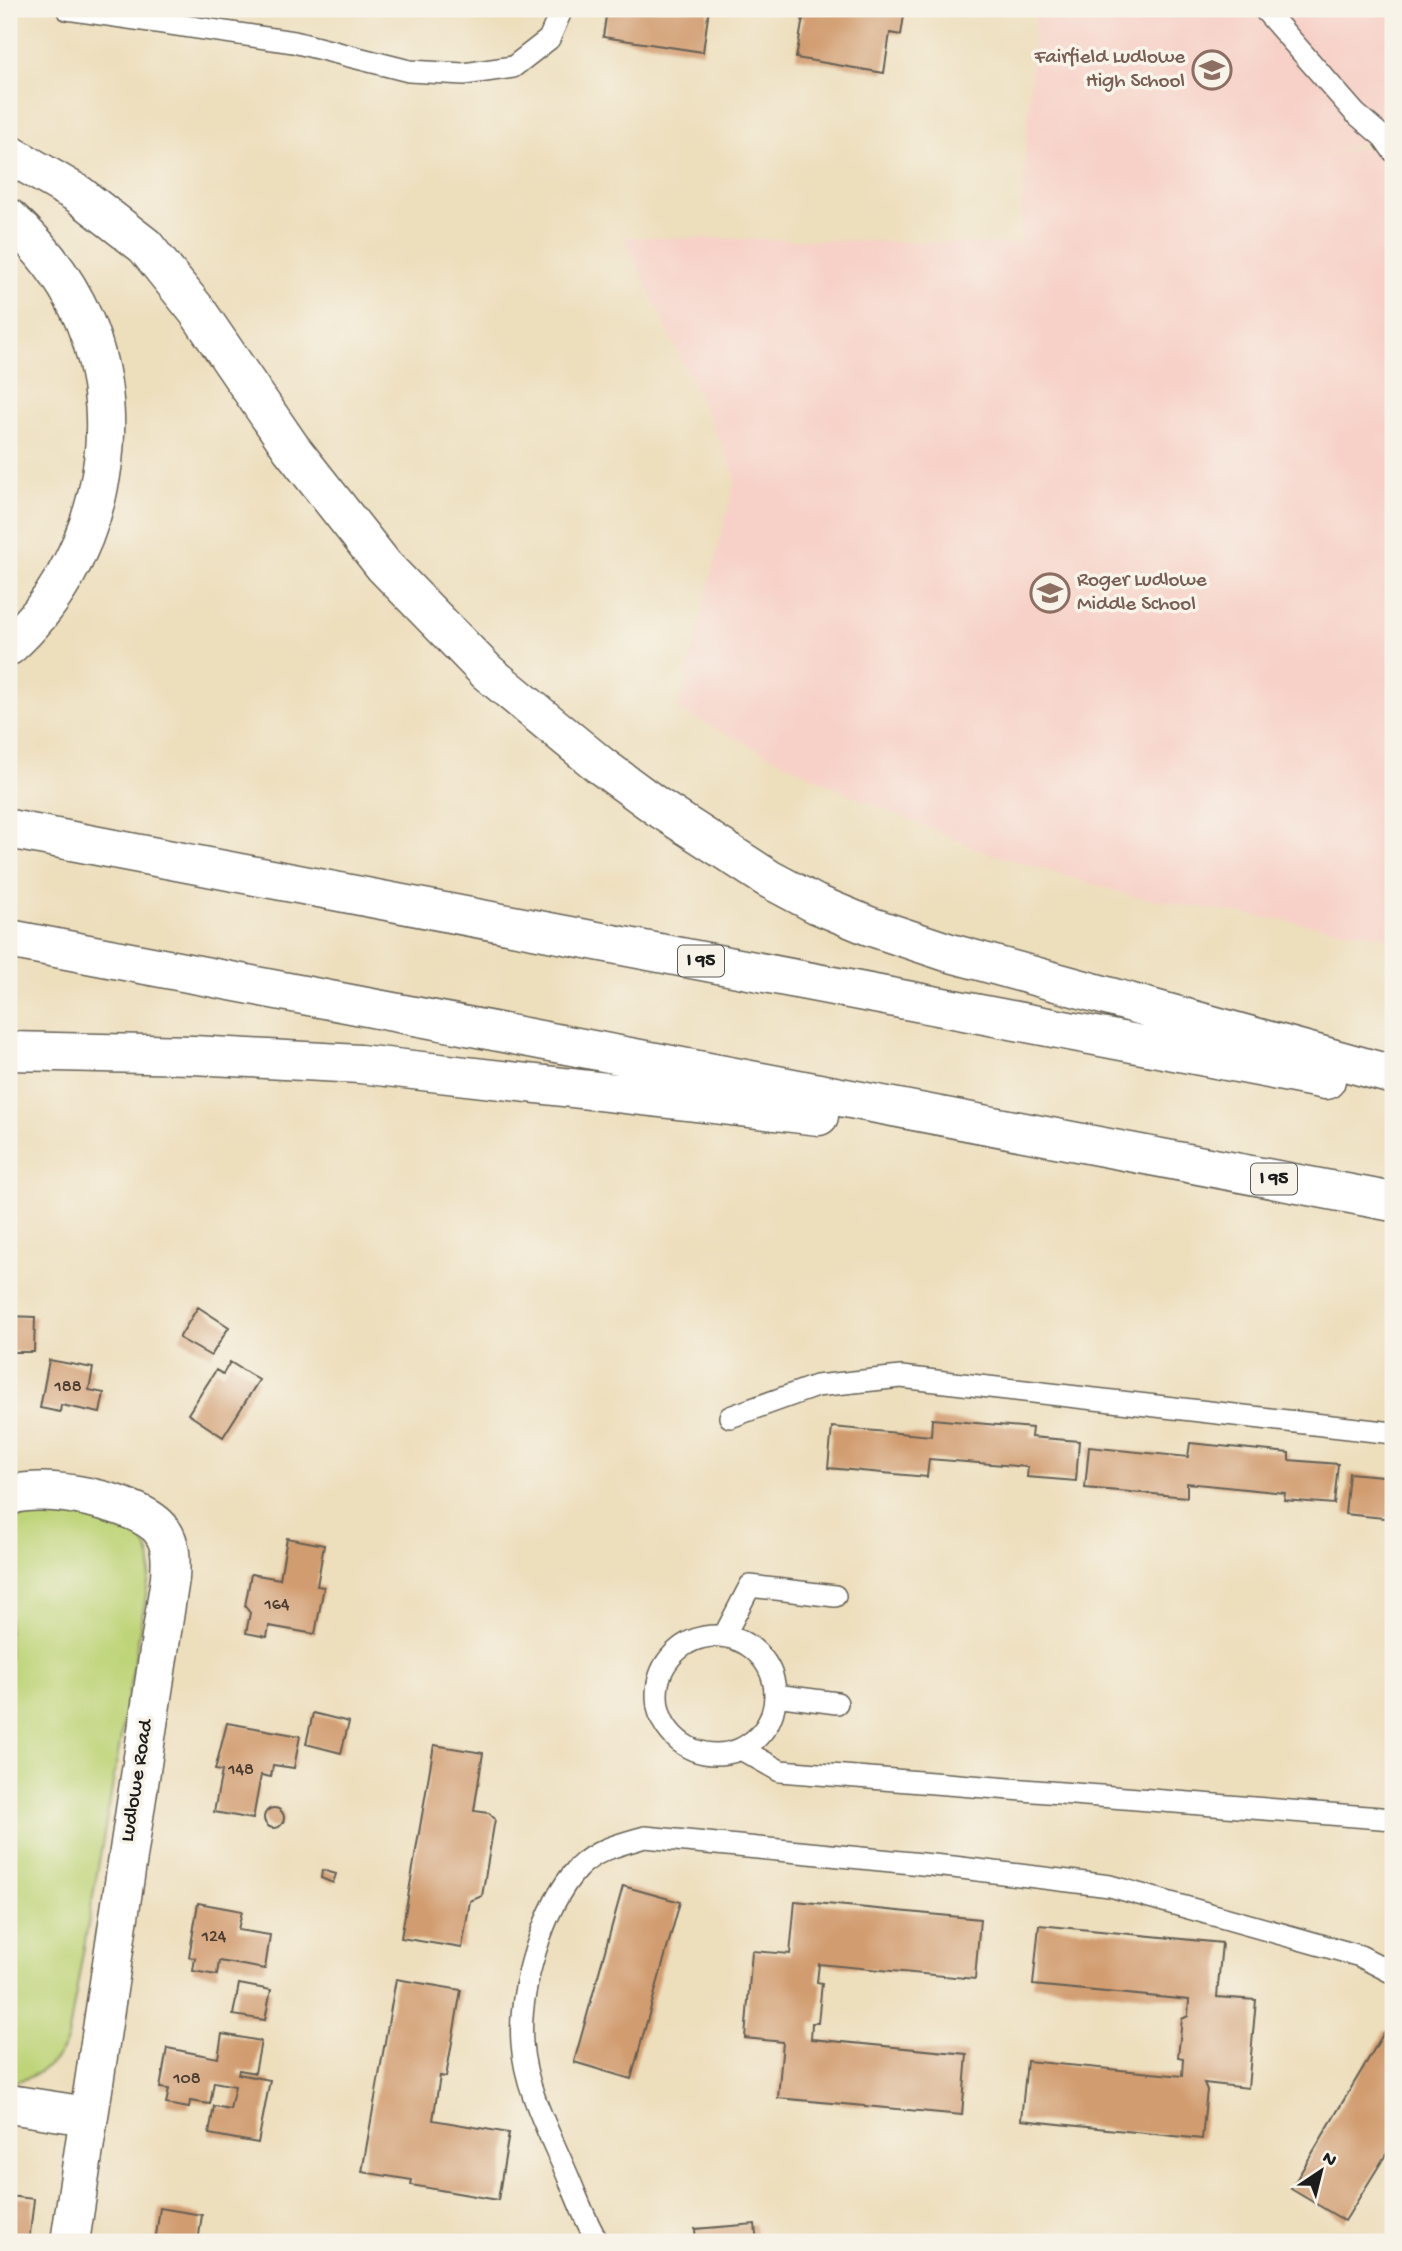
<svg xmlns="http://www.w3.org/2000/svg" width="1402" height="2251" font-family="'Gochi Hand',sans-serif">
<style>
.built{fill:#f7d1c8}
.green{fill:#bed478;stroke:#6d784a;stroke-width:2}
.building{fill:#d19c6f}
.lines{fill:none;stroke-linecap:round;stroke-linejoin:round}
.lane-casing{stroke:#656054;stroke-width:24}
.street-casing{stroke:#656054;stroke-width:41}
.highway-casing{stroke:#656054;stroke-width:41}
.lane{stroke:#fff;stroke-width:21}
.street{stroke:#fff;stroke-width:38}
.highway{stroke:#fff;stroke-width:38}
.labels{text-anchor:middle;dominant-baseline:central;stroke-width:7;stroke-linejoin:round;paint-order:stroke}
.number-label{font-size:18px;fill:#493c31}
.shield{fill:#f7f3e8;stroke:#5e5c59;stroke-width:2}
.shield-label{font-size:19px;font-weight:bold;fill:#1c1c1c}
.education-label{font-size:21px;fill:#785e54;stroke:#f7f3e8;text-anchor:end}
.street-label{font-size:21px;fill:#1c1c1c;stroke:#f7f3e8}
</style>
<rect width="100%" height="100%" fill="#f7f3e8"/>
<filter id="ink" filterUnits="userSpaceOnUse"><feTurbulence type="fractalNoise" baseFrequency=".0143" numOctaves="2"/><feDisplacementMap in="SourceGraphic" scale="14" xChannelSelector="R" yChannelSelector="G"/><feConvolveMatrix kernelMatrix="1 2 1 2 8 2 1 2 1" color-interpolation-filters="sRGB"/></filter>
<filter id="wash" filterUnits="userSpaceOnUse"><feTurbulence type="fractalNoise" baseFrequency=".00686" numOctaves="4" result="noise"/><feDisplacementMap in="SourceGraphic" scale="28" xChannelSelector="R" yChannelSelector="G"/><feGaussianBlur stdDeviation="1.57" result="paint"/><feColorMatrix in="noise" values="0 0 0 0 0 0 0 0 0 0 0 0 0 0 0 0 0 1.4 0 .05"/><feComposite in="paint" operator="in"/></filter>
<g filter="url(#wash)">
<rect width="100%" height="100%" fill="#eddebc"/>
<path class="built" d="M1036 9H1393V131L1320 158 1387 140 1393 134V938L1136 897 985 852 855 797 678 710 736 476 624 237 1019 244Z"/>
<path class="green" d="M45 1511C82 1514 152 1518 151 1567L68 2038C60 2062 35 2080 9 2082V1524L25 1515Z"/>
<g id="blocks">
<path class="building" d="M607 9H709L703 52 603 37Z
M799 9H905L901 35 890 33 884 73 796 58 803 18 798 17Z
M198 1307 229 1327 211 1356 179 1338Z
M9 1316 35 1317 34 1352H9Z
M49 1360 93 1368 89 1390 104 1393 100 1413 61 1405 60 1412 40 1408Z
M230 1362 259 1380 223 1437 188 1414 216 1370 223 1374Z
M932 1419 1032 1428 1031 1437 1079 1441 1076 1481 1027 1477 1028 1467 929 1459 927 1477 828 1468 832 1427 931 1436Z
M1190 1443 1289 1453V1460L1338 1464 1334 1504 1284 1500 1285 1493 1187 1483V1497L1085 1488 1089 1447 1188 1457Z
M1349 1473 1393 1477V1519L1345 1514Z
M287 1538 324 1545 317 1586 324 1587 315 1634 269 1626 267 1637 246 1633 250 1613 245 1606 251 1574 280 1579Z
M313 1713 349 1722 341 1753 306 1744Z
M227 1723 300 1736 294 1768 273 1765 271 1777 261 1775 253 1819 214 1812 222 1771 215 1770Z
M434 1745 483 1753 474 1811 489 1813 495 1819 482 1896 470 1901 462 1948 401 1938Z
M264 1818a10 10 0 1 1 20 0a10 10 0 1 1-20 0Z
M322 1870 336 1874 333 1883 321 1878Z
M623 1886 680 1902 631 2079 574 2062Z
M795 1901 980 1919 975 1979 819 1964 817 1982 822 1983 818 2023H812L811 2039 967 2054 962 2115 778 2098 783 2042 745 2038 752 1951 790 1954Z
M198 1903 242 1911 238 1930 270 1935 265 1969 219 1961 217 1975 193 1971 195 1958 189 1957Z
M1039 1925 1222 1943 1217 1997 1256 2000 1248 2088 1204 2083 1207 2090 1202 2139 1021 2120 1027 2061 1182 2076 1183 2058 1178 2057 1182 2019 1188 2016 1189 2000 1033 1985Z
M396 1979 461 1990 446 2077 440 2076 433 2120 509 2133 498 2200 411 2185 412 2180 362 2172Z
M239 1984 271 1990 265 2020 233 2015Z
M1385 2031 1393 2036V2143L1345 2221 1291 2189Z
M222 2034 261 2041 255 2073 239 2070 238 2074 270 2080 258 2143 209 2134 214 2106 230 2109 235 2086 214 2082 210 2104 190 2101 189 2108 166 2104 169 2089 160 2088 167 2048 218 2058Z
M9 2196 34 2199 29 2242H9Z
M160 2208 202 2215 198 2242H155Z
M755 2224 757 2242H696L695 2229Z"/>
</g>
</g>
<g filter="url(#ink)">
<use href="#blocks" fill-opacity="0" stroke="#656054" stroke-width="2"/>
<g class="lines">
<g class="lane-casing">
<path id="lane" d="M67 9 294 42 409 71 464 74 513 67 549 39 562 9
M1264 9 1355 113 1383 137 1393 151
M730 1417 816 1386 901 1377 1393 1433
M657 1695a59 59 0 1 1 118 0a59 59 0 1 1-118 0Z
M724 1636 750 1586 835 1596
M775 1695 837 1703
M741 1749 780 1771 1393 1819
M598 2242C586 2223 578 2200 569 2179 551 2136 525 2090 522 2043 518 1992 543 1906 578 1868 597 1849 621 1844 645 1837L953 1867 1110 1886 1360 1956 1393 1973"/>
</g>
<g class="street-casing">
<path id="street" d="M9 1496C39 1482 143 1502 162 1531 172 1545 171 1561 170 1578L70 2242
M9 2104 87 2116"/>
</g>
<g class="highway-casing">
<path id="highway" d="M9 154 78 194 145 246 198 312 291 448 384 566 487 672 600 765 656 806 769 879 816 904 869 926 947 952 1393 1075
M9 218C40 246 67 280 84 320 131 430 97 567 9 646
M9 829 1326 1080
M9 939 1393 1202
M9 1051 193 1055 360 1064 819 1116"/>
</g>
<use href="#lane" class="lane"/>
<use href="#street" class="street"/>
<use href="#highway" class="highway"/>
</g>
</g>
<defs>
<g id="school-ring" transform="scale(2.0125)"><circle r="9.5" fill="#f7f3e8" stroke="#8d6e63" stroke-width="1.5"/><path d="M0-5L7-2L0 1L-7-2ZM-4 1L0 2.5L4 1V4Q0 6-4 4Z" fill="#8d6e63"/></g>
</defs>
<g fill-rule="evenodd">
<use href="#school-ring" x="1212" y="70"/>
<use href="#school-ring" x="1050" y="593"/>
</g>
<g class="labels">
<g class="number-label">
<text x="68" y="1387">188</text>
<text x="277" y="1605">164</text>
<text x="241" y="1770">148</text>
<text x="214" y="1937">124</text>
<text x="187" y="2079">108</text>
</g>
<g class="shield">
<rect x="678" y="945.5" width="46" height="31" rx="5"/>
<rect x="1251" y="1163.5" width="46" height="31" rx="5"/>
</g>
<g class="shield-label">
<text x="701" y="961">I 95</text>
<text x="1274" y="1179">I 95</text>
</g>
<g class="education-label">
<text x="1185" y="58">Fairfield Ludlowe<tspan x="1185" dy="24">High School</tspan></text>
<text x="1077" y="581" text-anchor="start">Roger Ludlowe<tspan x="1077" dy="24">Middle School</tspan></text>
</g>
<g class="street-label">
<text transform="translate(138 1781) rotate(-81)">Ludlowe Road</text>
</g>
</g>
<rect width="1402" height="2251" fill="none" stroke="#f7f3e8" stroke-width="35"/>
<g transform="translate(1321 2171) rotate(35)" stroke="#f7f3e8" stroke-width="5" paint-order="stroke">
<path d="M0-5L12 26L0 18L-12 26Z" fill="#1c1c1c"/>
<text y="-10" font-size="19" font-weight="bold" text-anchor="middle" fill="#1c1c1c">N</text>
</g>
</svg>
